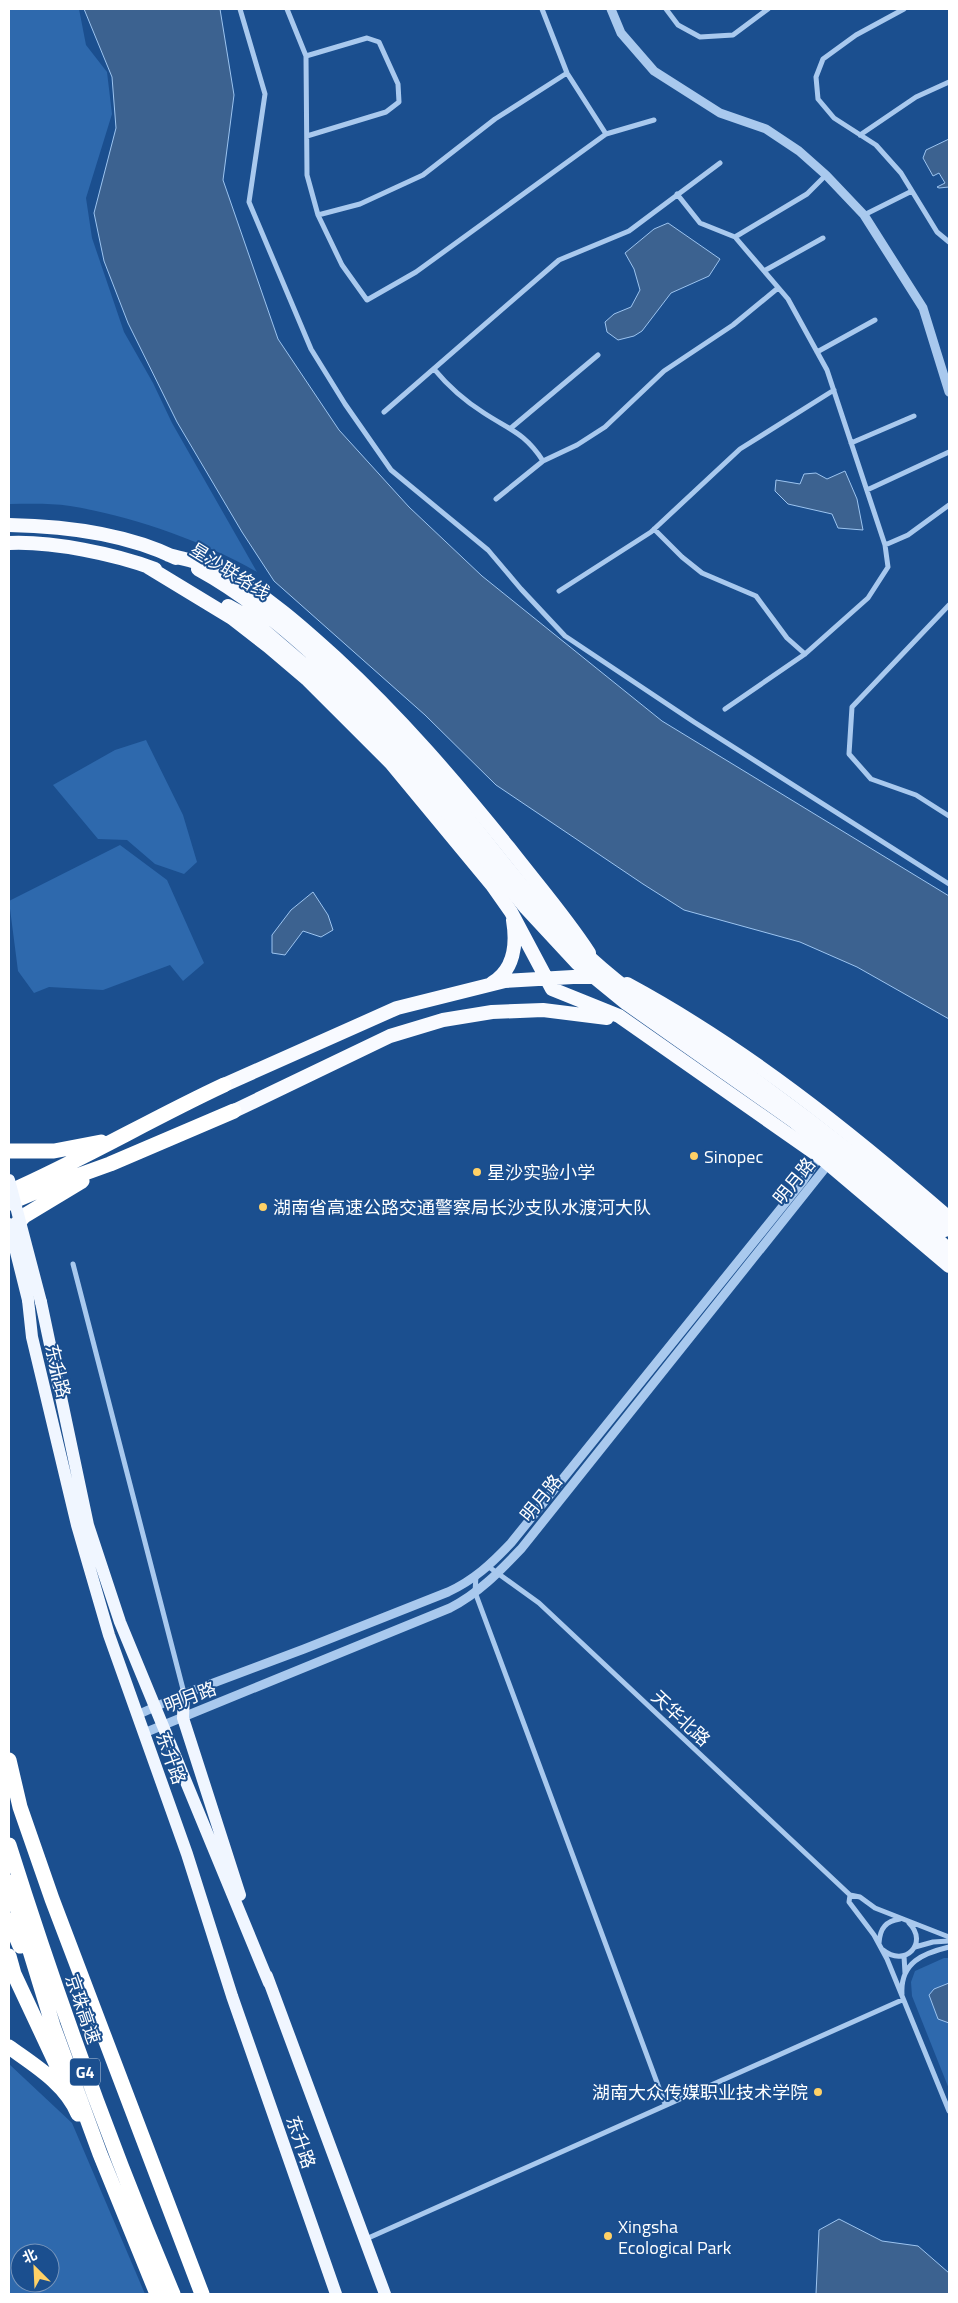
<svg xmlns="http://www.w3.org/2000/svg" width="958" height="2303" font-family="'Titillium Web','Noto Sans SC',sans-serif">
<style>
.green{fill:#2e69ad;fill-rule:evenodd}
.water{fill:#3c6290;stroke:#9cc4f0}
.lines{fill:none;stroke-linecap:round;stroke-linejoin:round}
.minor{stroke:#a9c9ee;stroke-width:5}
.tertiary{stroke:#a9c9ee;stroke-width:9}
.primary{stroke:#f0f6ff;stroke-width:12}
.trunk{stroke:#f8faff;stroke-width:14}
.motorway{stroke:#fff;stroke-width:15}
.primary-bridge{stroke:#f0f6ff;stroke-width:12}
.trunk-bridge{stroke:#f8faff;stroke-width:14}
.poi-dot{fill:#ffd166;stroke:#1b4f8f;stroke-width:2}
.labels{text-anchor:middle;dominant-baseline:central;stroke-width:4;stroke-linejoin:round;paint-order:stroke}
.shield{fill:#1b4f8f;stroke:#bbcadd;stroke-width:1}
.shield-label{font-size:16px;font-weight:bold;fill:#fff}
.street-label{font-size:18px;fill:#fff;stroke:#1b4f8f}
.poi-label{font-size:18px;fill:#fff;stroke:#1b4f8f;text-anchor:start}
</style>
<rect width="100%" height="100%" fill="#1b4f8f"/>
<path class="green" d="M9 9H79L86 45 107 72 112 114 86 198 92 238 124 332 153 383 172 423 257 572C203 541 132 516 70 506 50 503 29 504 9 504Z
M146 740 183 815 197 862 184 874 155 864 127 840 98 839 53 785 115 750Z
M120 845 167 880 204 963 183 981 170 965 103 990 49 987 34 993 18 971 9 901Z
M944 1958H949V2089L912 1996 911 1982 915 1971Z
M9 2064 72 2123 145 2294H9ZM20 2253H50V2283H20Z"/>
<path class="water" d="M84 9H220L234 95 223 180 278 339 339 430 409 507 482 576 662 721 949 896V1019L857 967 800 942 684 910 643 884 496 785 425 715 274 581 242 532 177 422 128 323 104 261 94 213 116 128 112 77Z
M949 139V187L939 188 937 187 945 183 939 173 933 176 923 158 926 150Z
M668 223 720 259 709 276 671 293 642 331 634 336 618 340 607 332 605 322 614 314 631 307 640 290 634 269 625 253 654 229Z
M845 471 857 499 863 530 838 528 832 514 788 504 775 491 776 480 800 484 804 474 816 473 827 479Z
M313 892 328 915 333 930 321 937 303 931 285 955 272 953V935L291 910Z
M949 1983V2023L938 2019 929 1995 934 1989Z
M839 2219 882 2241 918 2246 949 2273V2294H816L819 2230Z"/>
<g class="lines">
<path class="minor" d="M240 9 265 94 249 202 311 349 345 404 391 470 488 550 521 589 565 636 694 722 949 884
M287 9 306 56 307 175 318 215 342 265 367 300 416 272 606 134 654 120
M542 9 567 73 606 134
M666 9 678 25 700 37 733 35 768 9
M904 9 856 35 823 59 816 77 818 99 834 118 876 145 901 173 937 232 949 242
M306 56 367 38 379 42 398 84 399 102 386 112 307 136
M860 135 916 97 949 82
M677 194 700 223 735 237 788 299 827 370 885 545 888 567 868 598 805 654 725 709
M318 215 360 204 423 175 495 119 567 73
M864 215 912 191
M735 237 807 194 826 175
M764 271 823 238
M817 352 875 320
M434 369C448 386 465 401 484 413 510 430 525 433 543 461
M384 412 559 260 629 231 720 163
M511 428 598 355
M851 443 914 416
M867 490 949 452
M496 499 543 461 577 445 605 427 664 371 733 325 778 288
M654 529 682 557 702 573 756 596 787 638 805 654
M885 545 908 535 949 505
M559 591 651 532 740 449 834 390
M949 605 852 707 849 754 871 779 916 795 949 816
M73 1264 184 1693
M489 1567 539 1603 850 1895
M476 1576 475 1592 665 2104
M850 1895 849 1902 874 1935 887 1959 949 2111
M850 1895 860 1897 875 1908 949 1937
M879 1943C880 1928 886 1921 900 1919
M915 1947 933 1942 949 1941
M883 1950C905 1968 929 1943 909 1923
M904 1956 905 1973
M902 1994C900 1962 924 1953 949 1947
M366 2239 902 2000"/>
<path class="tertiary" d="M611 9 621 33 654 71 720 113 766 129 799 151 826 175 864 215 923 308 949 392
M137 1715 184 1694 304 1649 448 1592C474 1580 491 1564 511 1543L803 1181 822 1152
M144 1733 450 1608C478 1594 499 1572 521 1549L830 1162"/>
<path class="primary" d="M28 1300 32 1337 77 1525 109 1635 187 1854 232 1996 336 2294
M41 1302 88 1525 120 1622 269 1983
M184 1694 183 1718 240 1895
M267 1976 385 2294"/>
<path class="trunk" d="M9 525C65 526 125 533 176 558
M9 543C52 541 115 554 155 569
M169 555C187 560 209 564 226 573 267 596 302 627 336 658 400 717 455 781 509 848 536 883 565 916 589 953
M148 567 232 618 268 646 308 680 391 763 492 885 511 912 552 989 619 1016 819 1156 949 1266
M198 569C253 599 303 644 348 687
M228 606 248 617 339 695
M492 983C514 970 517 944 513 920
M627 984C744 1047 849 1131 949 1218
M224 1085 397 1008 505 981 573 977H602
M234 1111 390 1036 443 1020 492 1012 543 1010 607 1018
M940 1242 949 1250"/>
<path class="motorway" d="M9 1151H54L101 1142
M9 1192C82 1160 151 1119 224 1085
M9 1203 49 1186 110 1164 234 1111
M11 1231 24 1216 82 1181
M9 1760 20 1807 52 1899 202 2294
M9 1845C57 1997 111 2147 173 2294
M9 1882 53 2026 100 2154 157 2294
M9 1920 20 1946
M9 1956 14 1974 66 2085
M9 2047C34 2065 66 2084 78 2114"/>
<path class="primary-bridge" d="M9 1180 41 1302
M9 1224 28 1300"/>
<path class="trunk-bridge" d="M348 687C375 714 403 741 427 769 482 832 528 902 590 958 636 1000 689 1033 740 1069 811 1120 879 1173 945 1230
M339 695 424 784 526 908 577 963 626 1003 795 1122 940 1242"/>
</g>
<g class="poi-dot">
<circle cx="694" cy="1156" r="5"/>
<circle cx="477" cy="1172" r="5"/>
<circle cx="263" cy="1207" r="5"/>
<circle cx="818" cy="2092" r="5"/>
<circle cx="608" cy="2236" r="5"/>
</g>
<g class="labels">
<rect class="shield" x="70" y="2058.5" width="30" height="27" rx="4"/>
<g class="shield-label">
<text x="85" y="2072">G4</text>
</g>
<g class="street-label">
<text transform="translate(230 571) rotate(32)">星沙联络线</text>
<text transform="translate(794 1181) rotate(-51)">明月路</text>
<text transform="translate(58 1371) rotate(76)">东升路</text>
<text transform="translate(541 1498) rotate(-51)">明月路</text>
<text transform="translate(190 1697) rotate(-21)">明月路</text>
<text transform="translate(681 1718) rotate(43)">天华北路</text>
<text transform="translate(171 1758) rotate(70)">东升路</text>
<text transform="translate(83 2009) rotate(71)">京珠高速</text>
<text transform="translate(301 2142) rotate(71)">东升路</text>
</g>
<g class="poi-label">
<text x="704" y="1156">Sinopec</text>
<text x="487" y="1172">星沙实验小学</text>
<text x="273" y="1207">湖南省高速公路交通警察局长沙支队水渡河大队</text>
<text x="808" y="2092" text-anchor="end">湖南大众传媒职业技术学院</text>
<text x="618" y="2226">Xingsha<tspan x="618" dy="21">Ecological Park</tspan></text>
</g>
</g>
<rect width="958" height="2303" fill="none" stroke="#ffffff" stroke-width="20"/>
<g transform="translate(35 2268) rotate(336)"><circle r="24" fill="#1b4f8f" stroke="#7695bc"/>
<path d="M0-4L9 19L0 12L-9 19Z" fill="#ffd166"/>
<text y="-8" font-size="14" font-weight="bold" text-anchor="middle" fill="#ffffff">北</text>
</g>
</svg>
